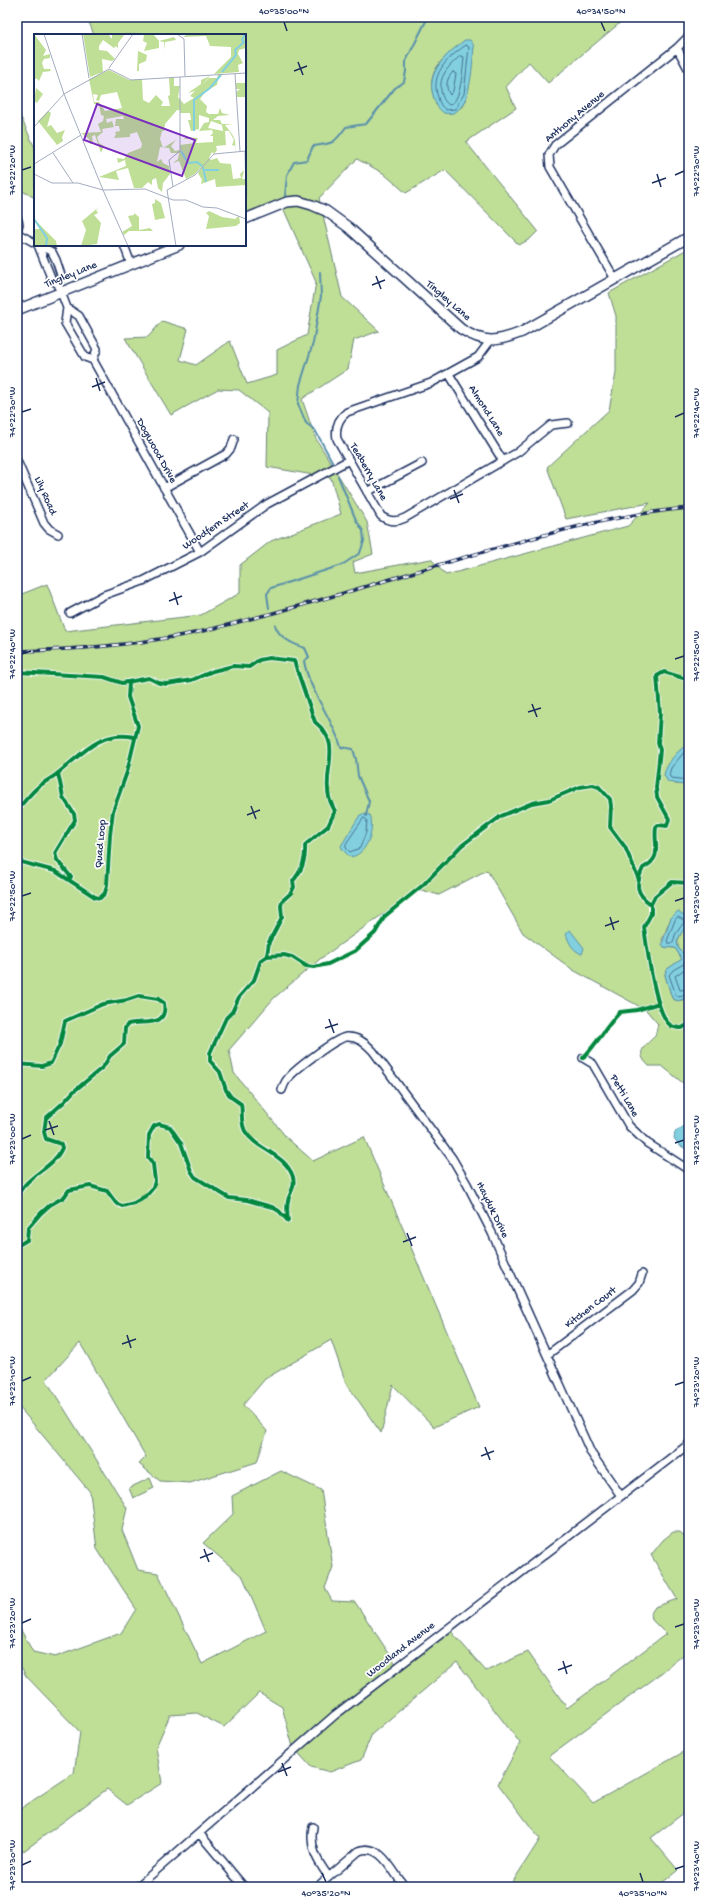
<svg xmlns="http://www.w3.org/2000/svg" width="706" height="1904" font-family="'Gochi Hand',sans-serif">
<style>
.green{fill:#bfde96;stroke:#6d867a;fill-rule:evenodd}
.water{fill:#82d0df;stroke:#5990ab}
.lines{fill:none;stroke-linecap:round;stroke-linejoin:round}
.shore{stroke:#446f92;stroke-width:1}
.stream{stroke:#5990ab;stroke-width:2}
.minor-casing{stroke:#1b2f5e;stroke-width:10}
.tertiary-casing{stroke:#1b2f5e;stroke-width:12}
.minor{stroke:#fff;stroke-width:7}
.tertiary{stroke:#fff;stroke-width:9}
.rail-casing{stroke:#1b2f5e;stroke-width:3.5}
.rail{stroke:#fff;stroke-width:2;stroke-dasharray:6;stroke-linecap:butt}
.cycleway-casing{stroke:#fff;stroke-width:6}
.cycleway{stroke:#00873e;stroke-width:4}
.ticks{fill:none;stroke:#1b2f5e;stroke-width:1.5}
.labels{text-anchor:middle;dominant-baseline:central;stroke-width:3.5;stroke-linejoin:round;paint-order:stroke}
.street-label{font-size:11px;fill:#1b2f5e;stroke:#fff}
.inset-river{fill:none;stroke:#82d0df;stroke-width:2}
.inset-road{fill:none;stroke:#a4acbf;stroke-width:1}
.view{fill:#7b2cbf;fill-opacity:0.15;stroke:#7b2cbf;stroke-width:2}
.inset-edge{fill:none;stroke:#1b2f5e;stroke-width:2}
.neatline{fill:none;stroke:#1b2f5e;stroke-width:1.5}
.ticks-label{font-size:10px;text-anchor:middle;fill:#1b2f5e}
</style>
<rect width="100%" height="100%" fill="#fff"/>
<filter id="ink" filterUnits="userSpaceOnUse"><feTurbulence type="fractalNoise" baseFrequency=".025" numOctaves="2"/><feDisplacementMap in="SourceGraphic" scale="8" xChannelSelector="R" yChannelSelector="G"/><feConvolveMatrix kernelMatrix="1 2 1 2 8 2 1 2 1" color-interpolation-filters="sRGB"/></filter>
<g filter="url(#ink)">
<path class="green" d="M87 17H627L548 83 529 62 506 87 516 108 466 142 538 231 530 239 519 245 445 170 406 193 383 173 357 159 319 198 342 297 379 331 354 340 348 369 302 399 315 437 367 522 373 554 353 562 355 573 431 559 446 575 628 526 650 503 566 519 547 467 609 410 616 373V316L609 293 689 248V756L688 747 675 784H689V919L682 915 671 918 662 940 664 947 675 948 682 959 666 970 665 975 672 998 675 1000H683L689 997V1088L662 1066H649C634 1052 645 1046 655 1036L658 1024 646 1010 573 970 523 933 487 870 439 895 418 889 320 959 274 998 229 1050 234 1073 287 1138 313 1161 364 1137 479 1407 434 1427 393 1385 381 1433 346 1383 331 1340 265 1379 243 1405 267 1431 257 1462 190 1483 160 1481 139 1464 146 1457 80 1343 46 1380 127 1508 122 1530 138 1570 158 1573 202 1664 266 1631 243 1577 203 1543 233 1514 232 1496 281 1471 321 1490 333 1567 325 1588 332 1601 355 1602 398 1667 449 1629 486 1671 528 1652 567 1708 666 1634 652 1620 651 1613 655 1607 677 1599 651 1555 663 1540 673 1532H680L689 1540V1650L655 1678 549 1756 593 1803 689 1749V1809L651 1838 678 1870 657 1887H515L512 1883 540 1839 498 1784 520 1743 457 1662 372 1734 361 1760 330 1772 311 1767 293 1747 282 1707 259 1693 224 1727 197 1713 170 1715 156 1747 162 1783 127 1805 107 1789 17 1856V1811L74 1773 80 1732 26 1676 17 1659V1623L33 1652 55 1657 121 1633 136 1609 97 1549 90 1492 19 1407 17 1408V596L47 584 65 631 201 615 240 593V565L271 541 341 514 331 478 267 467 268 413 239 390 218 389 171 415 125 338 148 337 162 321 188 329 180 360 196 365 230 341 247 384 277 375V350L307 335 316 282 280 201 245 214V35H94ZM465 40 474 46 467 96 462 107 436 105C434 97 430 88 432 80 434 63 453 50 465 40Z
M17 109 35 148V198L17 188Z
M689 922V957C669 947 680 935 689 922Z
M150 1478 154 1488 133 1498 129 1488Z"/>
<path class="water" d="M465 40H470L474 46C472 63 472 120 444 113 437 108 435 103 433 95 426 71 448 53 465 40Z
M686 746 688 747 689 784 683 785 668 782 664 775C666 765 677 750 686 746Z
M363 814 370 815C375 830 367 855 350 857L343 850 341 846 360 815Z
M678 911 689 919C688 931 663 943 689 957V997L678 1001 672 998 665 975 666 970 682 959 675 948 664 947 662 944 671 918Z
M570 930 584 948 582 954C573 951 568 942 566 933Z
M689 1123V1150H688L679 1145 674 1138 675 1132Z"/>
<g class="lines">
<path class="shore" d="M466 45 469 47 464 94 455 109 446 110C440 106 439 101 437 94 431 72 450 56 466 45Z
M460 56 464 57C463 68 461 103 449 105 445 102 444 100 442 95 437 77 448 67 460 56Z
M453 72 456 74 453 91 450 95C445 88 446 78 453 72Z
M689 751H685L671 768 669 775 671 778 689 780
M364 818 367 820 366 832 360 848 350 852 346 848V844Z
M678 917 684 920V922L675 935 673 943H668L667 941 675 920Z
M689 961 673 970 669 975 676 995 679 997 689 994
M689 966 675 976 680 990 689 989"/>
<path class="stream" d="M285 196 287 175 294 162 307 160 313 146C333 143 333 145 346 127L366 124 395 88 404 82 406 71V61L428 17
M320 272 321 296 313 343 300 385 298 404 306 423 315 430 333 463
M269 608 267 594 271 588 342 565 360 553 364 541 363 531 356 520 338 476
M275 625C279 638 292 644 305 648L309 657 304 661C309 691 332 717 341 747L353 749 356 759 358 776 369 801 366 816"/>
<g class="minor-casing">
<path id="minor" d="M677 48 689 70
M17 217 19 224 17 231
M17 233 35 243
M38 245 52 280 58 284
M39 245 52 252 56 260 61 275 58 284 67 308 65 323 85 357 93 360 200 552
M124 245 131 264
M615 279 550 167 549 155 555 145 677 48 689 36
M67 308 79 316 97 349 93 360
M490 341 478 357 431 383 347 412C338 419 335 428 337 439L381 516C389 522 397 522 405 518L518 452 551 425 568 423
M449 374 503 461
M17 461 44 523 49 529 58 534
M164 488 226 454 231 448 234 439
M367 492 422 463
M70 613 104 595 143 581 200 552 267 504 349 460
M583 1058 593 1064 629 1126 647 1143 689 1170
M282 1090C283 1087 284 1084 286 1081 292 1071 335 1039 346 1037 356 1036 366 1043 373 1051L452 1158 467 1184 492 1233 591 1453 621 1496
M547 1355 633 1290 639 1283 642 1274
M313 1827C309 1847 317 1861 329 1877
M199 1833 244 1887
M137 1887 335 1715 689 1444
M317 1887 359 1851C381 1842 393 1873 405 1887"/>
</g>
<g class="tertiary-casing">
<path id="tertiary" d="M245 219 287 202 298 201 312 205 326 211 348 227 461 329C485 344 497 342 522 332L689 237
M17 310 179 245"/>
</g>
<use href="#minor" class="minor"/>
<use href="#tertiary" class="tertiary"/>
<g class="rail-casing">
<path id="rail" d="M17 651C75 650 132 645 189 634 215 629 241 621 266 615 337 596 406 574 476 554 546 534 616 514 689 508"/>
</g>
<use href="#rail" class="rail"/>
<g class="cycleway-casing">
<path id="cycleway" d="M17 672 104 677 122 683 149 678 159 683 167 684 192 680 213 671 233 666 249 667 259 660 269 658 294 661 315 722C344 745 322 769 329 797 330 802 333 807 335 811L328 826 305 845C306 860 302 870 293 881L294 887 291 893 282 901 281 906 282 917 269 942 267 956
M58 773 63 797 74 814 75 820 55 853 57 860 71 877
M17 810C24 802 30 794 38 787 44 782 52 778 58 773 82 754 100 730 134 737
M17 861 55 871 95 897 100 898 105 893 107 885 110 835 113 811 127 772 138 726 128 697 129 683
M689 883 672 882 655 896 651 904V914L644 927C647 948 655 1013 670 1025 673 1027 679 1028 682 1028L689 1024
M651 904C636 894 635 885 643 868 664 857 653 845 656 827L658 825 667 826 669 819 657 797 656 788 660 750 658 743 660 713 657 676 664 672 683 678 689 677
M583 1058C597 1044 606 1026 620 1012L637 1010 659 1003
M17 1064 42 1066 51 1063 60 1044 65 1021 103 1004 127 1000 139 996 158 999 164 1003C168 1028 145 1020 128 1024L125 1028 124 1044 110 1056 103 1067 73 1092 64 1102 46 1118 44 1132 46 1139 61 1144 62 1148C53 1169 26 1175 17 1197
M17 1246 27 1240 28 1228 41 1213 50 1205 64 1197 69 1190 90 1186 107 1191 116 1203 122 1206 134 1203 147 1195 153 1188 155 1181 153 1164 148 1157 149 1135 154 1126 159 1124 170 1127 181 1143 191 1171 195 1177 229 1198 247 1200 272 1207 279 1211 288 1221C287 1213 286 1205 289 1197 292 1190 295 1185 293 1177 285 1153 256 1150 245 1131 240 1121 243 1113 241 1104L231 1097 226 1090 220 1072 210 1061V1053L226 1018 232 1012 239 997 254 980 261 960 267 956 284 955 292 957 306 966 314 967 328 964 355 951 375 933 385 916 423 885 461 846 501 816 532 803 549 800 580 787 593 785 599 787 610 799 611 806 610 827 625 847 639 880"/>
</g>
<use href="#cycleway" class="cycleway"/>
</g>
</g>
<path class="ticks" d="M284 22 287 31M601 22 605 31M298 62 303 75M294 71 307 66M22 170 31 167M657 174 661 187M675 175 684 171M652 183 666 178M376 276 381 289M372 285 385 280M96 378 100 391M92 387 105 382M22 412 31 409M675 417 684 413M454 490 459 503M450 499 463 494M174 592 178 605M169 601 182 596M22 654 31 651M675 659 684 656M532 704 537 717M528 712 541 708M251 806 256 819M247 815 260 810M22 896 31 893M675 901 684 898M610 917 614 930M605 926 619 921M329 1019 334 1033M325 1028 338 1024M49 1121 54 1135M45 1130 58 1126M22 1139 31 1135M675 1143 684 1140M407 1233 412 1246M403 1242 416 1237M127 1335 131 1348M122 1344 136 1339M22 1381 31 1377M675 1385 684 1382M485 1447 490 1460M481 1456 494 1451M204 1549 209 1562M200 1558 213 1553M22 1623 31 1619M675 1627 684 1624M563 1661 567 1674M558 1670 572 1665M282 1763 287 1776M278 1772 291 1767M22 1865 31 1861M675 1869 684 1866M322 1873 326 1882M640 1873 643 1882"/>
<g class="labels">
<g class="street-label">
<text transform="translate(575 117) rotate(-40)">Anthony Avenue</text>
<text transform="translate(71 275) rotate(-22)">Tingley Lane</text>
<text transform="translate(448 301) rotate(41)">Tingley Lane</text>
<text transform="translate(486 411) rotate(58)">Almond Lane</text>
<text transform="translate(156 451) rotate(61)">Dogwood Drive</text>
<text transform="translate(368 472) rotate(60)">Teaberry Lane</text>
<text transform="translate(45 496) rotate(66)">Lily Road</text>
<text transform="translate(216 526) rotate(-34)">Woodfern Street</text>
<text transform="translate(101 844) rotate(-85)">Quad Loop</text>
<text transform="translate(624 1096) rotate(60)">Petti Lane</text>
<text transform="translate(492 1210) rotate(64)">Hayduk Drive</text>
<text transform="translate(591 1308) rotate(-37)">Kitchen Court</text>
<text transform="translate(401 1650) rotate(-38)">Woodland Avenue</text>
</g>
</g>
<g transform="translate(34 34)">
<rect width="212" height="212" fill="#fff"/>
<path d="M0 0 12 16 9 22 16 20V24L10 25 8 29 10 35H16L17 37 9 38 5 47 2 44 0 48ZM49 0H74L78 5V0H91L84 9V14L82 12 80 14 69 6 65 12V16L73 17 81 25 78 27 68 25 69 38 56 43ZM119 0 125 7 140 3 142 6 131 8V16L130 8 125 7V14L110 17 113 9 109 7 110 1ZM154 0H212V14L205 16 204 20 209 29 204 31 205 38 180 40 197 23V13L176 12 172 2 149 3ZM104 17 113 21 112 27 105 30V37H103ZM75 36 95 46 108 45 109 66 115 69 122 61 129 68 127 72H136L134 62 136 61 135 44H140V52H146L144 63 150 70 160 64 156 62 161 57 154 59 167 50V46L176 42 168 51 175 44H183L184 41H188L184 45 183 51 172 57 166 65 173 72 172 78 175 80H184L186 74 188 79 196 81 184 82 179 86H186L188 90H199L191 91 198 100 201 106 202 128 201 112 198 111 200 106 195 97H191L192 111 182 112 183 116 180 120 178 118 175 124 177 126 183 124 186 129 197 130 199 145 207 144 206 140 210 136 208 145H211L212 151 182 153 181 145 167 150 168 146 164 139 168 132 161 140 152 145 145 127 139 129 144 125 145 119H137L135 114 126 113 123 128 127 125 129 129 135 132 136 140 129 149 128 158 124 154 122 144 118 146V151L114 148 108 154H100L94 134 82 137 85 146 65 143 92 132 91 126 84 129 83 124 90 125 94 119 107 114 108 110 103 98 96 100V103L80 104 82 100 81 98 86 97 85 92H81L82 85H90L89 82 72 85 73 89 78 87 80 93 68 95 69 98 63 103 65 109 70 112 67 119 61 101 58 102 59 109 56 110 55 105 47 99 67 98 64 90 69 87 70 82 67 81 65 70H60L55 45ZM83 58 88 74 71 77 65 68H60L59 60 64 61 62 66 65 67 67 61ZM143 76H146V79H156L157 86H154L157 97 165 95V81L175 84V88L170 89 165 97 178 96 179 99 176 102H179V108L162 109 164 104 152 103 150 105H160L161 109 146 111V116L141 117 137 112 142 106 129 114 126 105 128 97H130L131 90ZM177 87 188 91 189 97 174 94ZM202 49H212V63H202V58L206 55H202ZM2 54 9 60 3 69 0 67ZM14 77 17 79 13 93 17 91 23 99 31 96 28 103 29 107 23 111 4 87ZM121 165 127 169 131 184 121 186 118 170 121 169ZM66 172 62 176 64 179 60 181 67 189 63 210 47 212 52 196 48 187ZM175 177 188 183 201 185 205 182 206 189 202 192 172 195 175 182 172 179ZM100 179 105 183V196L116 194 119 197H95L90 201 88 198 98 192 94 182 100 181ZM2 187 22 207 23 212H1L0 195H6Z" fill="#bfde96" fill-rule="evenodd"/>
<path class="inset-river" d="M188 38 202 21 201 16 210 8 208 6 211 0M160 97V66L176 54 187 41M147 117 154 129 163 128 168 132M169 133 172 148M171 136H185M0 185 13 204 12 212"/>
<path class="inset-road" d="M10 0 30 60 69 156 111 155 139 166H152L169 173 183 174 212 185M48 0 55 44M143 0 150 5 151 42M75 34 99 0M201 40 206 117M0 93 30 60 75 35 97 46 212 39M211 117 212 161M19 119 39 149M0 130 47 101M0 140 18 149H44L69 156 94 212M139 153 135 126 146 117V43M142 212 133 156 161 141 180 120 212 117"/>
<path class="view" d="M63 70 161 106 148 142 50 106Z"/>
<rect width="212" height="212" class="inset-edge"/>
</g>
<rect width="706" height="1904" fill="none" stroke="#fff" stroke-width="44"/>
<rect x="22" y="22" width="662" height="1860" class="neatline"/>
<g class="ticks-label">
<text x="284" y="14">40°35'00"N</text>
<text x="601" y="14">40°34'50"N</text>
<text transform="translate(11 170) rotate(-90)" y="4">74°22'20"W</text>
<text transform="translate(695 171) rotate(-90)" y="4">74°22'30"W</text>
<text transform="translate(11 412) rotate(-90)" y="4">74°22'30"W</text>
<text transform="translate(695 413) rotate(-90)" y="4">74°22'40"W</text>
<text transform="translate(11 654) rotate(-90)" y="4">74°22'40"W</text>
<text transform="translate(695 656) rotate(-90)" y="4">74°22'50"W</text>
<text transform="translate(11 896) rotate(-90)" y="4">74°22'50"W</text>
<text transform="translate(695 898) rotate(-90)" y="4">74°23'00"W</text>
<text transform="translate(11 1139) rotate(-90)" y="4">74°23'00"W</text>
<text transform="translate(695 1140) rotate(-90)" y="4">74°23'10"W</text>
<text transform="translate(11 1381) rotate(-90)" y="4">74°23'10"W</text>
<text transform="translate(695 1382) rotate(-90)" y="4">74°23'20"W</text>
<text transform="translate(11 1623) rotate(-90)" y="4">74°23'20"W</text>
<text transform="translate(695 1624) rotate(-90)" y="4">74°23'30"W</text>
<text transform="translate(11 1865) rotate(-90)" y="4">74°23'30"W</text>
<text transform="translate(695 1866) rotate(-90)" y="4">74°23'40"W</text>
<text x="326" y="1896">40°35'20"N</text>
<text x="643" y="1896">40°35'10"N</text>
</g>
</svg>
